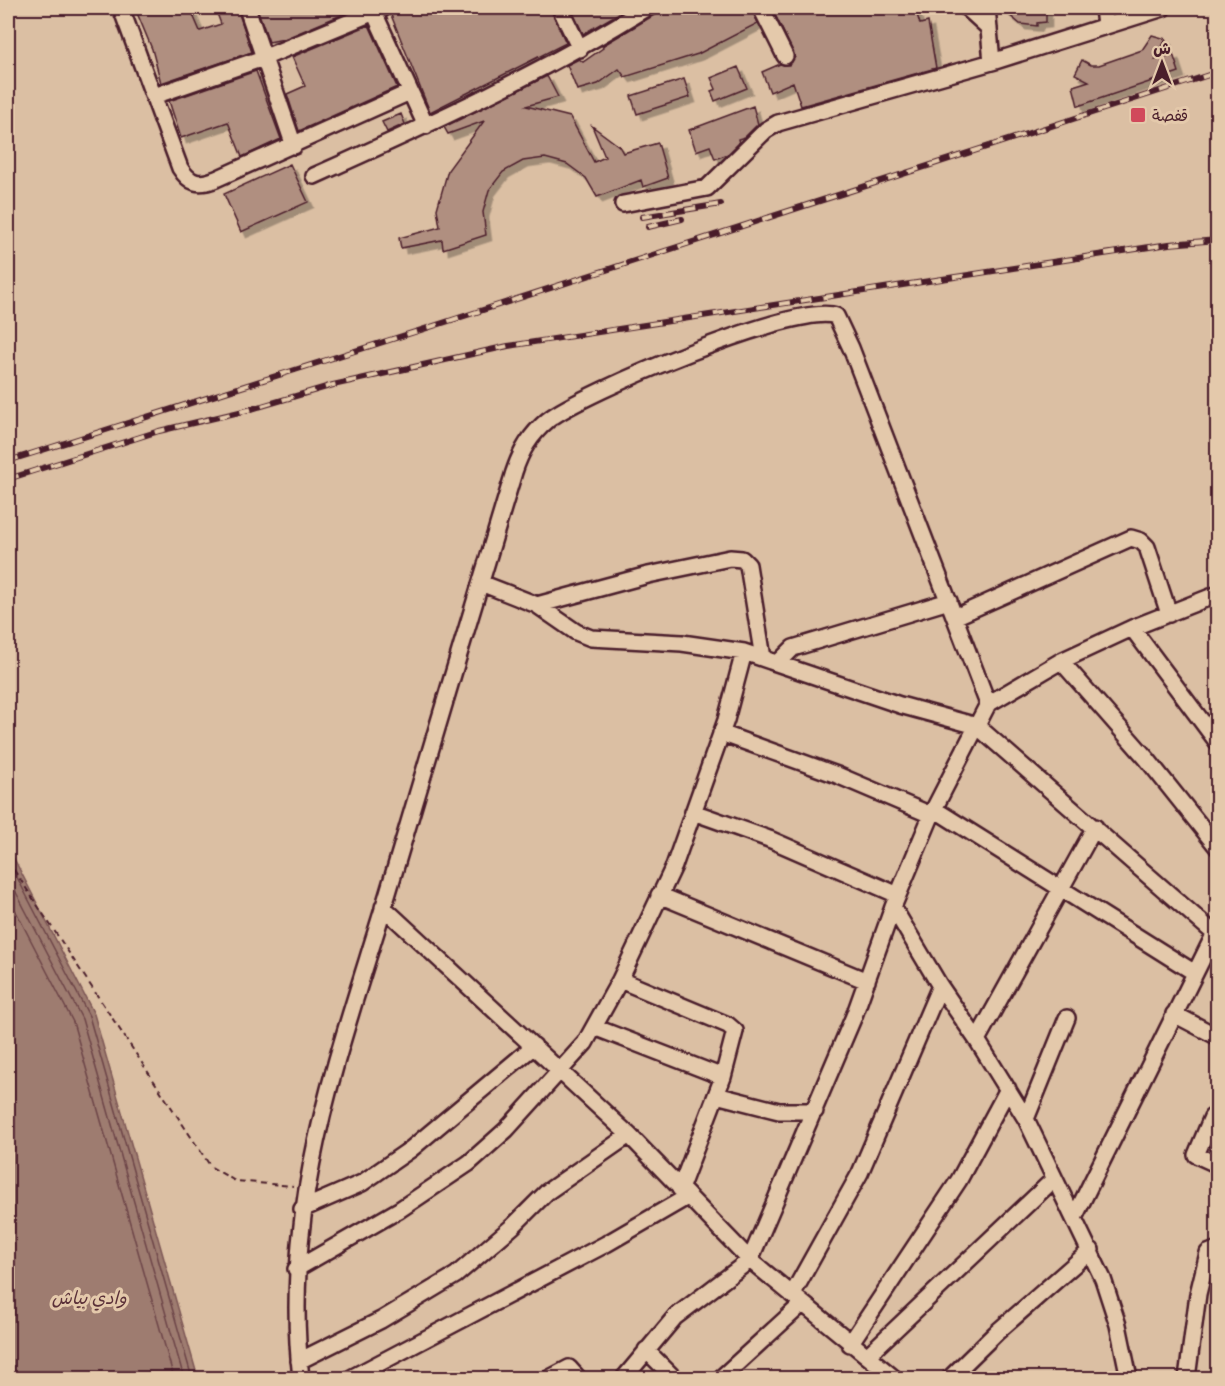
<svg xmlns="http://www.w3.org/2000/svg" width="1225" height="1386" font-family="'Patrick Hand','Playpen Sans Arabic',sans-serif">
<style>
.water{fill:#9e7b70;stroke:#7c5654;stroke-width:1.5}
.lines{fill:none;stroke-linecap:round;stroke-linejoin:round}
.shore{stroke:#6c4447;stroke-width:1.5}
.building{fill:#b08f80;stroke:#4a1f2b;stroke-width:1.5;filter:url(#shadow)}
.minor-casing{stroke:#4a1f2b;stroke-width:20}
.path{stroke:#4a1f2b;stroke-width:2;stroke-dasharray:6 4.5;stroke-linecap:butt}
.minor{stroke:#e4c9ab;stroke-width:15}
.rail-casing{stroke:#4a1f2b;stroke-width:6}
.rail{stroke:#e4c9ab;stroke-width:4;stroke-dasharray:11;stroke-linecap:butt}
.poi-dot{fill:#d1495b;stroke:#e4c9ab;stroke-width:2}
.labels{text-anchor:middle;dominant-baseline:central;stroke-width:6;stroke-linejoin:round;paint-order:stroke}
.poi-label{font-size:16px;fill:#4a1f2b;stroke:#e4c9ab;text-anchor:start}
.water-label{font-size:18px;font-style:italic;fill:#5b3139;stroke:#e4c9ab}
</style>
<defs>
<filter id="shadow"><feDropShadow dx="5.5" dy="5.5" stdDeviation="0" flood-color="#0004"/></filter>
</defs>
<rect width="100%" height="100%" fill="#dbbfa3"/>
<filter id="ink" filterUnits="userSpaceOnUse"><feTurbulence type="fractalNoise" baseFrequency=".0167" numOctaves="2"/><feDisplacementMap in="SourceGraphic" scale="12" xChannelSelector="R" yChannelSelector="G"/><feConvolveMatrix kernelMatrix="1 2 1 2 8 2 1 2 1" color-interpolation-filters="sRGB"/></filter>
<g filter="url(#ink)">
<path class="water" d="M8 847 94 1014 198 1378H8Z"/>
<g class="lines">
<path class="shore" d="M8 860 89 1016 192 1378
M8 877 82 1019 184 1378
M8 896 73 1022 174 1378"/>
</g>
<path class="building" d="M135 8H190L200 31 221 24 215 8H237L252 52 161 83 152 49Z
M257 8H353V10L284 39 269 42Z
M399 8H550L566 43 430 112 391 15Z
M571 8H619L621 12 583 34Z
M666 8H751L758 23 698 54 625 77 619 69 598 84 577 90 567 65 579 59 583 62 603 48 602 46Z
M772 8H915L920 24 928 22 936 68 801 106 793 82 770 92 762 72 780 64 789 65 795 57Z
M1001 8H1046V22L1037 23V26L1020 24Z
M369 25 397 87 299 131 287 94 305 86 292 57Z
M1152 35 1166 39 1155 60 1173 54 1179 72 1078 106 1073 86 1089 81 1075 74 1082 60 1091 65H1099L1142 50Z
M738 67 747 88 715 101 711 91 716 89 711 78Z
M256 71 281 139 242 157 228 122 181 138 169 101Z
M547 76 558 97 526 106 570 117 594 162 605 157 592 126 619 146 623 153 658 143 668 178 643 187 641 180 597 197 586 178 567 164 545 158 523 161 503 172 489 190 483 212 486 235 443 249 442 240 401 248 399 238 440 227 437 209 448 170 484 121 448 134 444 127Z
M684 79 690 97 637 114 631 96Z
M753 106 758 124 745 137 738 139 739 143 728 154 715 159 710 146 696 151 689 130Z
M401 114 405 124 387 132 382 122Z
M290 164 308 202 241 232 224 194Z"/>
<g class="lines">
<g class="minor-casing">
<path id="minor" d="M121 8 180 168C190 184 199 186 216 179L410 92
M247 8 294 146
M372 8 426 126
M560 8 580 49
M761 8 785 56
M967 8 989 28
M987 8 992 62
M1103 8 1105 26
M154 96 263 58 384 8
M314 176C428 125 541 74 646 8
M623 204 707 188 766 130 778 123 992 62 1163 8
M481 583 537 605 576 632 591 638 682 643 744 652
M537 605 648 575 730 558 742 559 748 565 763 658
M955 617 1131 538 1141 541 1147 547 1169 614
M1132 628 1218 743
M1061 661 1147 759 1218 848
M778 663 793 648 949 601
M721 733 837 775 931 815
M934 809 1195 973
M693 812 769 839 898 895
M659 895 867 981
M383 907 629 1135 750 1260 894 1378
M620 980 728 1025 735 1031 723 1077 680 1189
M1174 1014 1218 1037
M594 1027 723 1077
M977 1040 1095 827
M716 1095 779 1111H815
M1212 1117 1196 1155 1218 1165
M1026 1119 1067 1018
M302 1209 362 1183 411 1149 534 1046
M1074 1218 1218 927
M296 1269 399 1210 469 1163 506 1130 585 1043 620 980 674 866 726 720 744 652 900 705 977 726 1215 934
M792 1295 860 1173 940 986
M850 1344 959 1180 1008 1089
M646 1350 674 1378
M867 1356 1054 1179
M299 1361 381 1320 456 1275 513 1226 547 1192 629 1135
M301 1378C281 1205 338 1058 387 896 429 755 471 613 514 472 521 451 530 435 548 420 582 393 799 301 836 316L851 348 988 704
M351 1378 606 1244 687 1197
M550 1378 569 1368 578 1378
M624 1378 675 1317 750 1260 854 1016 893 907
M721 1378 802 1304
M950 1378 996 1333 1091 1250
M1129 1378 1118 1325 1103 1279 1026 1119 977 1040 940 986 893 907 934 809 988 704 1061 661 1132 628 1218 594
M1187 1378 1198 1294 1208 1253 1218 1249"/>
</g>
<path class="path" d="M8 861 211 1167 235 1181 293 1186"/>
<use href="#minor" class="minor"/>
<g class="rail-casing">
<path id="rail" d="M642 217 721 204
M648 227 682 219
M8 461 421 330 1218 72
M8 479 159 431 248 410 333 385 508 346 1169 244 1218 240"/>
</g>
<use href="#rail" class="rail"/>
</g>
</g>
<rect class="poi-dot" x="1130" y="107" width="16" height="16" rx="3"/>
<g class="labels">
<g class="poi-label">
<text x="1152" y="115">قفصة</text>
</g>
<g class="water-label">
<text x="89" y="1297">وادي بياش</text>
</g>
</g>
<rect width="1225" height="1386" fill="none" stroke="#e4c9ab" stroke-width="30"/>
<rect x="15" y="15" width="1195" height="1356" fill="none" stroke="#4a1f2b" stroke-width="2" filter="url(#ink)"/>
<g transform="translate(1162 63)" stroke="#e4c9ab" stroke-width="4.5" paint-order="stroke">
<path d="M0-4.5L10 22L0 15L-10 22Z" fill="#4a1f2b"/>
<text y="-9" font-size="16" font-weight="bold" text-anchor="middle" fill="#4a1f2b">ش</text>
</g>
</svg>
